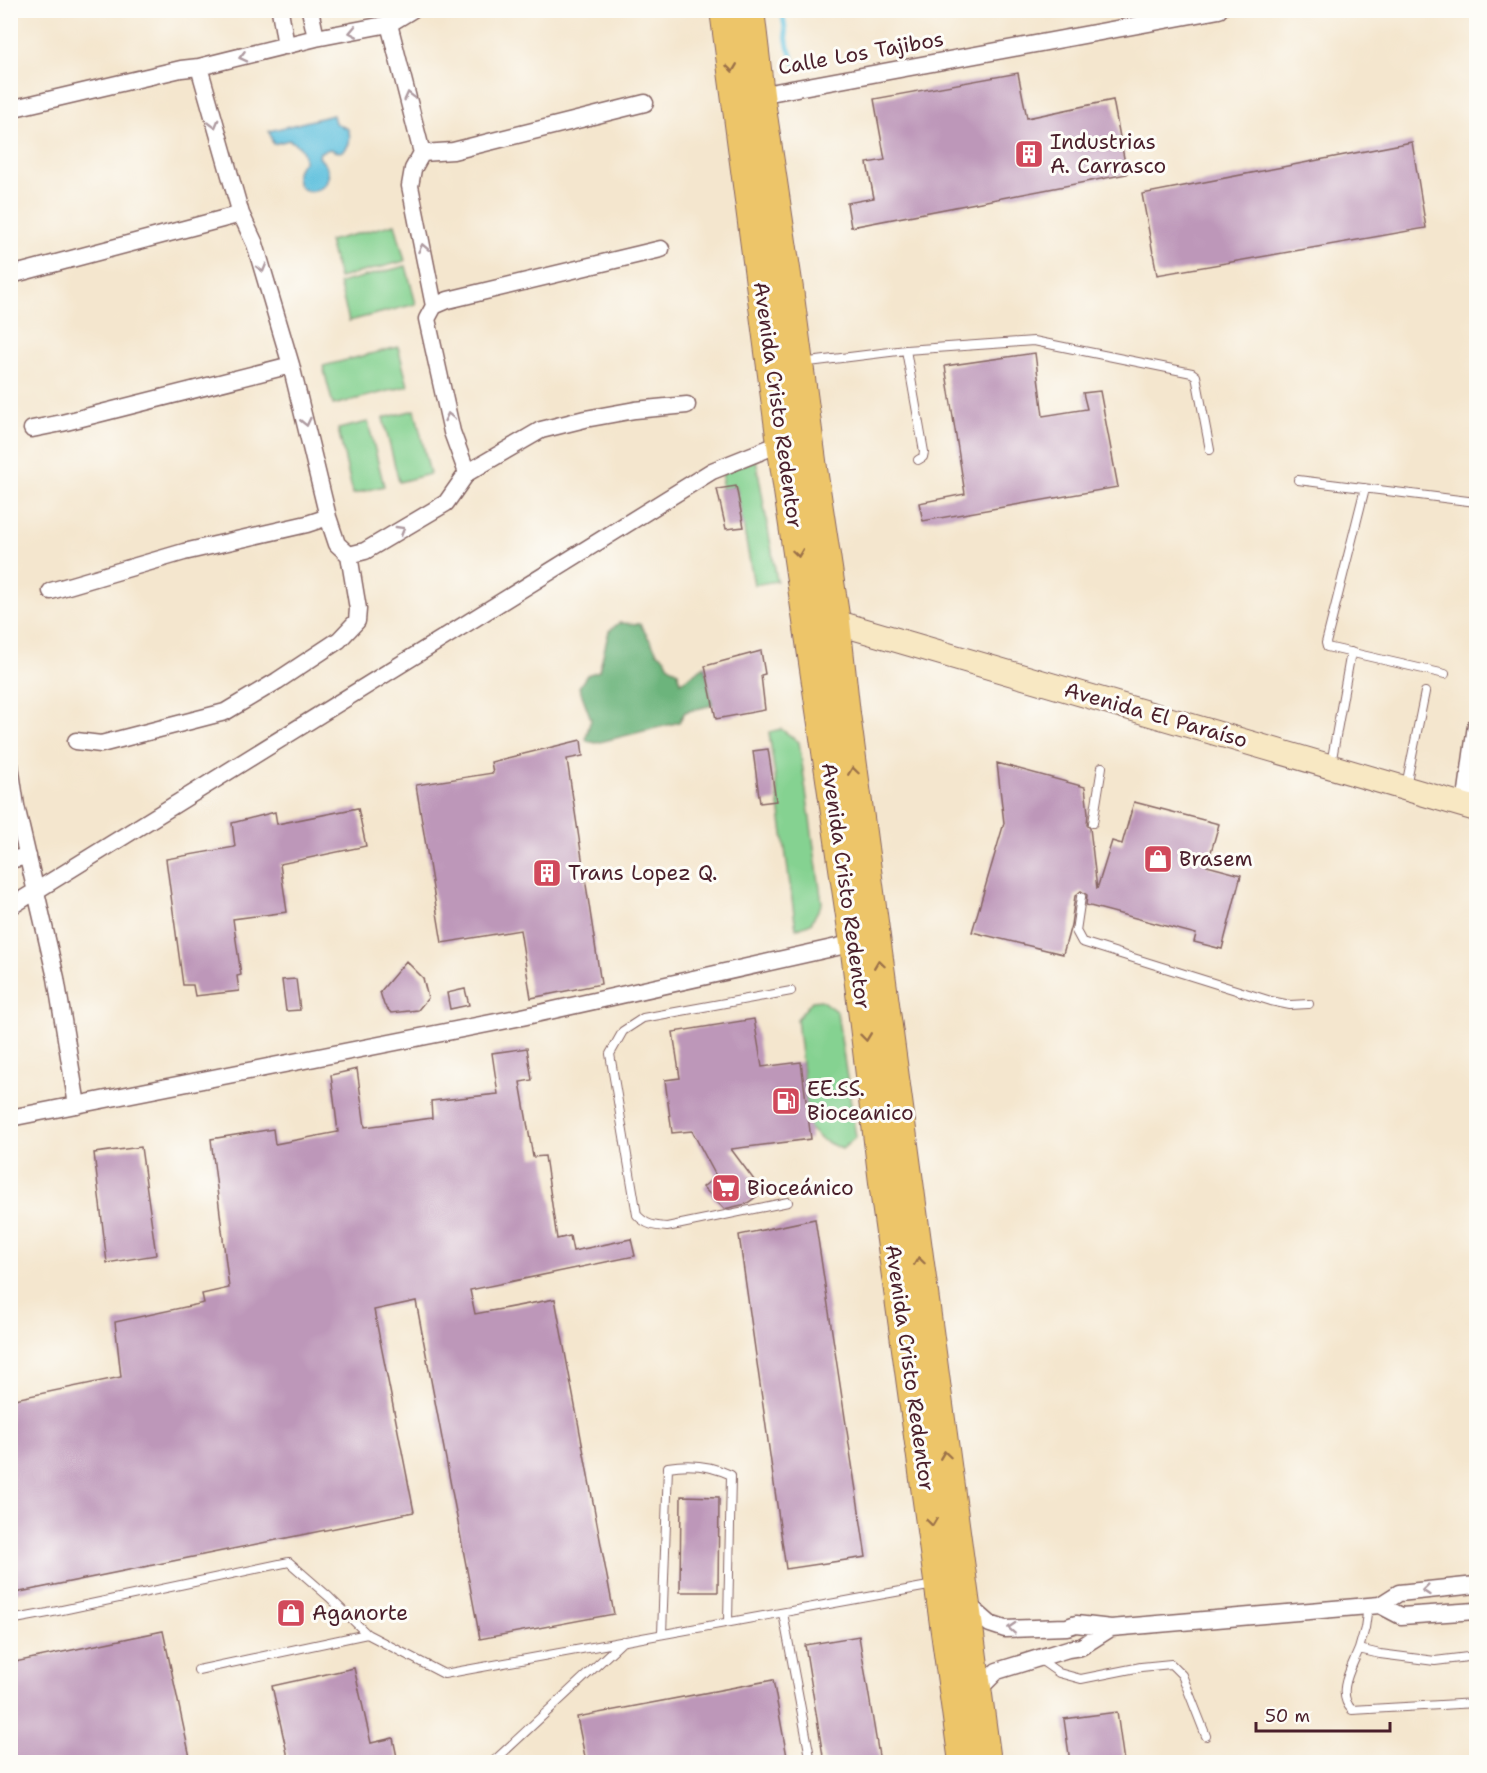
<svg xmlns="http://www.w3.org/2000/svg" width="1487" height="1773" font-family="'Shantell Sans',sans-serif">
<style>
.green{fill:#85d291;stroke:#68785e;stroke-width:1.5}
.forest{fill:#6cb47b;stroke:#5b6a53;stroke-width:1.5}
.water{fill:#60c1de;stroke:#557084;stroke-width:1.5}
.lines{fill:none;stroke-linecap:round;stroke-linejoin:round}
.stream{stroke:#60c1de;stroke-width:5}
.building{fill:#bd97b9}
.lane-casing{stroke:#866564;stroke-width:10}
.street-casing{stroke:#866564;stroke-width:19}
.secondary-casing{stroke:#866564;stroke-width:26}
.highway-casing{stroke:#866564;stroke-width:32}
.lane{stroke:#fff;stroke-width:8}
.street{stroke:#fff;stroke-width:16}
.secondary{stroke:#f8e8c3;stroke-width:24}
.highway{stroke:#edc569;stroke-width:30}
.oneway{stroke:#ae9aa0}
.oneway2{stroke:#9c724a}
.labels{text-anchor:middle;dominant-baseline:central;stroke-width:6;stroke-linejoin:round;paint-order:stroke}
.street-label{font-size:21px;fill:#4a1f2b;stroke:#fdfcf7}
.poi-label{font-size:21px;fill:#4a1f2b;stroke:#fdfcf7;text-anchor:start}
</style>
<rect width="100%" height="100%" fill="#fdfcf7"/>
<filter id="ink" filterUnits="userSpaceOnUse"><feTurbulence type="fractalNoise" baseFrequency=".0167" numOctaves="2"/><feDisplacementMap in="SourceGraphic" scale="12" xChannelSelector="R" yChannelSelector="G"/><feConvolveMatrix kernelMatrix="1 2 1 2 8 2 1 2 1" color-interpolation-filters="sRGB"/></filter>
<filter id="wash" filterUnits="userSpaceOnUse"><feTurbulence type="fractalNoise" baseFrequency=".008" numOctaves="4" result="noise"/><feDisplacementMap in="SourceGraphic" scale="24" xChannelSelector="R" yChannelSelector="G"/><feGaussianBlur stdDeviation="1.35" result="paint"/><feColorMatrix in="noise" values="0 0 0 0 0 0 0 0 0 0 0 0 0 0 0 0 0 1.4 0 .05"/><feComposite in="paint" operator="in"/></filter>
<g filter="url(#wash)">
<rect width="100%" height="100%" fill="#f4e6ce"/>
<path class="green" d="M395 224 405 261 339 278 329 241Z
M406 266 416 304 349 321 339 283Z
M398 347 408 386 333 405 323 366Z
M415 410 430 474 399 482 383 418Z
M368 422 384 486 353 494 338 429Z
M756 459 777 581 754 585 736 486 721 489 723 472Z
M781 729 799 742 822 903 811 923 796 929 769 732Z
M821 1000 837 1012 856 1137 842 1149 822 1140 809 1128 797 1019 812 1001Z"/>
<path class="forest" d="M619 623 640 624 657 652 665 658 669 666 678 672 681 682 705 666 713 705 685 712 679 722 672 724 596 743 587 741 586 737 591 719 579 687 587 675 599 671 609 631Z"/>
<path class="water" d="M333 115 335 123 348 129C353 142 346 158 330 149L320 152 319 157C321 160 324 162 325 165 340 186 302 204 297 179 296 171 298 167 304 162 305 150 299 145 289 140L273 144 269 131Z"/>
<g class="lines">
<path class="stream" d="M782 10 788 47 796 66"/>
</g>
<g id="blocks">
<path class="building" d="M1018 73 1027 118 1113 100 1127 174 851 227 847 203 874 198 867 163 885 160 874 99Z
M1412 142 1426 228 1157 275 1142 194Z
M1035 353 1043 416 1087 409 1083 393 1100 391 1118 487 923 521 919 503 965 494 945 366Z
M736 486 744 527 726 529 717 489Z
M761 651 765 674 761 675 765 710 716 719 705 666Z
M581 740 583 756 567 759 601 984 531 998 520 930 442 943 416 785 493 773 491 762Z
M768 749 776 801 760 803 753 751Z
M997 763 1085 787 1088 813 1087 825 1090 828 1097 889 1112 841 1122 844 1134 802 1219 824 1207 866 1241 875 1222 949 1194 942 1196 934 1086 905 1087 895 1081 891 1075 896 1071 925 1063 954 972 932 1004 823Z
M358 808 366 846 280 864 287 912 233 919 241 975 237 976 239 991 195 996 193 985H183L166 859 235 847 232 823 275 812 277 824Z
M406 961 423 978 428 998 418 1010 391 1013 384 1005 380 992Z
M296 979 300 1010 286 1011 282 980Z
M465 989 469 1005 450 1009 447 993Z
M754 1019 762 1067 801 1062 811 1139 731 1149 763 1192 746 1204 724 1209 703 1187 716 1176 692 1131 672 1133 665 1080 680 1078 673 1032Z
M527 1048 532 1080 520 1082 533 1157 545 1156 557 1239 570 1236 573 1251 631 1239 635 1256 470 1290 475 1314 555 1299 614 1614 480 1639 416 1301 374 1310 414 1512 10 1594V1400L121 1377 115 1322 204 1303 202 1294 229 1288 211 1139 273 1129 275 1144 338 1132 331 1075 357 1069 365 1127 432 1118 431 1101 498 1094 492 1053Z
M141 1147 156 1255 107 1263 94 1153Z
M815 1219 866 1557 786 1569 739 1235Z
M681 1496 719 1497 718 1592H680Z
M163 1631 191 1762H10V1663Z
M859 1636 880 1762H824L805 1645Z
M354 1668 371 1743 393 1738 398 1762H289L272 1686Z
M773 1680 788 1762H586L577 1717Z
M1117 1712 1124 1762H1070L1064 1719Z"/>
</g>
</g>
<g filter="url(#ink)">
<use href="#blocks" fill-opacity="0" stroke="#866564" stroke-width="1.5"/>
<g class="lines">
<g class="lane-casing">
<path id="lane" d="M906 350 1034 341 1192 373 1196 376 1210 450
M801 363 906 350 924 452 923 457 918 460
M1298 480 1476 502
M1365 488 1326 643 1327 647 1445 674
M1331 764 1351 652
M1406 786 1425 692
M1093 823 1102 767
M1081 897 1076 931 1082 942 1271 1001 1290 1005 1309 1004
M788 1202 667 1227C654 1226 646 1225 637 1215L610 1054 623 1031 643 1018 791 991
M1368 1606 1365 1628 1359 1649 1380 1654 1435 1661 1476 1656
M783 1613 811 1762
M10 1620 48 1613 289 1562 329 1597 367 1634 444 1674 934 1585
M662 1634 668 1467C690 1463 710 1465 731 1475L728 1622
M1359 1649C1352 1667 1335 1693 1352 1710L1476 1703
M1039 1659 1059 1673 1081 1679 1141 1667 1171 1664 1182 1675 1206 1736
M198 1670 367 1634
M493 1762 623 1641"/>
</g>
<g class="street-casing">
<path id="street" d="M280 10 286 46
M310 10 316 38
M389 24 422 153 413 169 410 186 434 306 427 319 452 432 467 473
M759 95 1219 10
M10 109 181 69 199 67 316 38 389 24 412 10
M422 153 453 151 645 103
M11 275 241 214
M434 306 448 300 661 249
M32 429 62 423 291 365
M349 555 365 551 446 503 467 473 541 430 585 419 635 410 687 405
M51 591 184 552 307 524 328 517
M76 741 101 744 225 712 277 681 339 640 357 621 358 609 349 555 337 544 328 517 291 365 255 244 241 214 199 67
M10 765 16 806 56 978 77 1105
M1465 806 1476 725
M10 860 28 856
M10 907 712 471 782 443
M10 1118 522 1017 855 943
M966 1603 990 1624 1005 1629 1067 1627 1076 1624 1111 1628 1380 1605 1399 1593 1476 1585
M1380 1605 1401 1616 1476 1611
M976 1692 997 1671 1068 1649 1081 1647 1111 1628"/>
</g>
<g class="secondary-casing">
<path id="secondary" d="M835 622 1476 809"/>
</g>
<g class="highway-casing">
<path id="highway" d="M725 10 782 443 855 943 884 1182 964 1762
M749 10 759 95 788 289 813 476 835 622 845 714 986 1762"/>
</g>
<use href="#lane" class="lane"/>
<use href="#street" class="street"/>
<use href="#secondary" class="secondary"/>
<use href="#highway" class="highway"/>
</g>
<defs><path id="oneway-chevron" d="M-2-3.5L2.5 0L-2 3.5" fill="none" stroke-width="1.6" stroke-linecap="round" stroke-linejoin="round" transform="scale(1.5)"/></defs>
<g class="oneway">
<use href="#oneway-chevron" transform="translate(353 32) rotate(169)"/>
<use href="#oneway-chevron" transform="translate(243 57) rotate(166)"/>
<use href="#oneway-chevron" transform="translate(409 96) rotate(-104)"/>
<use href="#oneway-chevron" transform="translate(214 124) rotate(75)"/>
<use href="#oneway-chevron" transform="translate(423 248) rotate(-101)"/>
<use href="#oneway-chevron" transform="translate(262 268) rotate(74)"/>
<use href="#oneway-chevron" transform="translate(449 417) rotate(-103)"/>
<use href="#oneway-chevron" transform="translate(306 422) rotate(77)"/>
<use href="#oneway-chevron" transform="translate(401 530) rotate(-31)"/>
<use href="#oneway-chevron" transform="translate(1426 1590) rotate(174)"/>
<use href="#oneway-chevron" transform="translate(1012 1628) rotate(-177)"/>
</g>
<g class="oneway2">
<use href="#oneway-chevron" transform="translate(732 68) rotate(82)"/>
<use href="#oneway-chevron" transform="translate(798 553) rotate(82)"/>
<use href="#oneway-chevron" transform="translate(853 771) rotate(-98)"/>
<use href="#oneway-chevron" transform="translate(879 964) rotate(-98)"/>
<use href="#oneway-chevron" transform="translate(866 1037) rotate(83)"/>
<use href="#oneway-chevron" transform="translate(919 1261) rotate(-98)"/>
<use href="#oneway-chevron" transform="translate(945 1455) rotate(-98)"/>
<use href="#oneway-chevron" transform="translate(932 1522) rotate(82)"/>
</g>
</g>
<defs>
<g id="building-square" transform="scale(1.5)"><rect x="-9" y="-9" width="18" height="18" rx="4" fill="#d1495b" stroke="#fdfcf7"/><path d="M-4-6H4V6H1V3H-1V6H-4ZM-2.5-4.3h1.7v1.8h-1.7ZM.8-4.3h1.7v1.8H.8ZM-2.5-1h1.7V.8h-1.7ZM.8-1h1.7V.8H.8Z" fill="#fff"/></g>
<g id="shop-square" transform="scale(1.5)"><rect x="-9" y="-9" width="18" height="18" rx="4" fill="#d1495b" stroke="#fdfcf7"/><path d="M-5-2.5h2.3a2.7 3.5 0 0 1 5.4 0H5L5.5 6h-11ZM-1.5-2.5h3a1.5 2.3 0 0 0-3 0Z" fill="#fff"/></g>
<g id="fuel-square" transform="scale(1.5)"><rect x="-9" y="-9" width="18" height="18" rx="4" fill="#d1495b" stroke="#fdfcf7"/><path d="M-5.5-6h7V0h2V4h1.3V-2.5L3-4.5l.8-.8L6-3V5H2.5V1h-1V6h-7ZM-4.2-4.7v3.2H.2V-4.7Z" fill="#fff"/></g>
<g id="supermarket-square" transform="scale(1.5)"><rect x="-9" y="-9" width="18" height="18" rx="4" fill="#d1495b" stroke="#fdfcf7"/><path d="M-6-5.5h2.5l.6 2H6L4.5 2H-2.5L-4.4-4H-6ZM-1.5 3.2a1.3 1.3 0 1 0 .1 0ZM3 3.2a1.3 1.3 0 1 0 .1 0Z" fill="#fff"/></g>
</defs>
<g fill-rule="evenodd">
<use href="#building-square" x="1029" y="154"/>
<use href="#shop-square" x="1158" y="859"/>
<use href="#building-square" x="547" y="873"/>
<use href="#fuel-square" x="786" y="1101"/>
<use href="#supermarket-square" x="726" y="1188"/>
<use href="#shop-square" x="291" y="1613"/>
</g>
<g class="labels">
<g class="street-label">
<text transform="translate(861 53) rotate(-10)">Calle Los Tajibos</text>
<text transform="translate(778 405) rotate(82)">Avenida Cristo Redentor</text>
<text transform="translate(1156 715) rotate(16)">Avenida El Paraíso</text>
<text transform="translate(846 886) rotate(82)">Avenida Cristo Redentor</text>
<text transform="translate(910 1368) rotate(82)">Avenida Cristo Redentor</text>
</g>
<g class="poi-label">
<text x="1050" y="142">Industrias<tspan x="1050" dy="24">A. Carrasco</tspan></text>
<text x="1179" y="859">Brasem</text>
<text x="568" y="873">Trans Lopez Q.</text>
<text x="807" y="1089">EE.SS.<tspan x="807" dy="24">Bioceanico</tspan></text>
<text x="747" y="1188">Bioceánico</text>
<text x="312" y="1613">Aganorte</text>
</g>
</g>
<rect width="1487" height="1773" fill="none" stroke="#fdfcf7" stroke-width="36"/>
<path d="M1256 1722v9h134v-9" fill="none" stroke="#4a1f2b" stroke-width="3"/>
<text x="1265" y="1722" font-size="18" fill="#4a1f2b" stroke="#fdfcf7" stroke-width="4.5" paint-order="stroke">50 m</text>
</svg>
